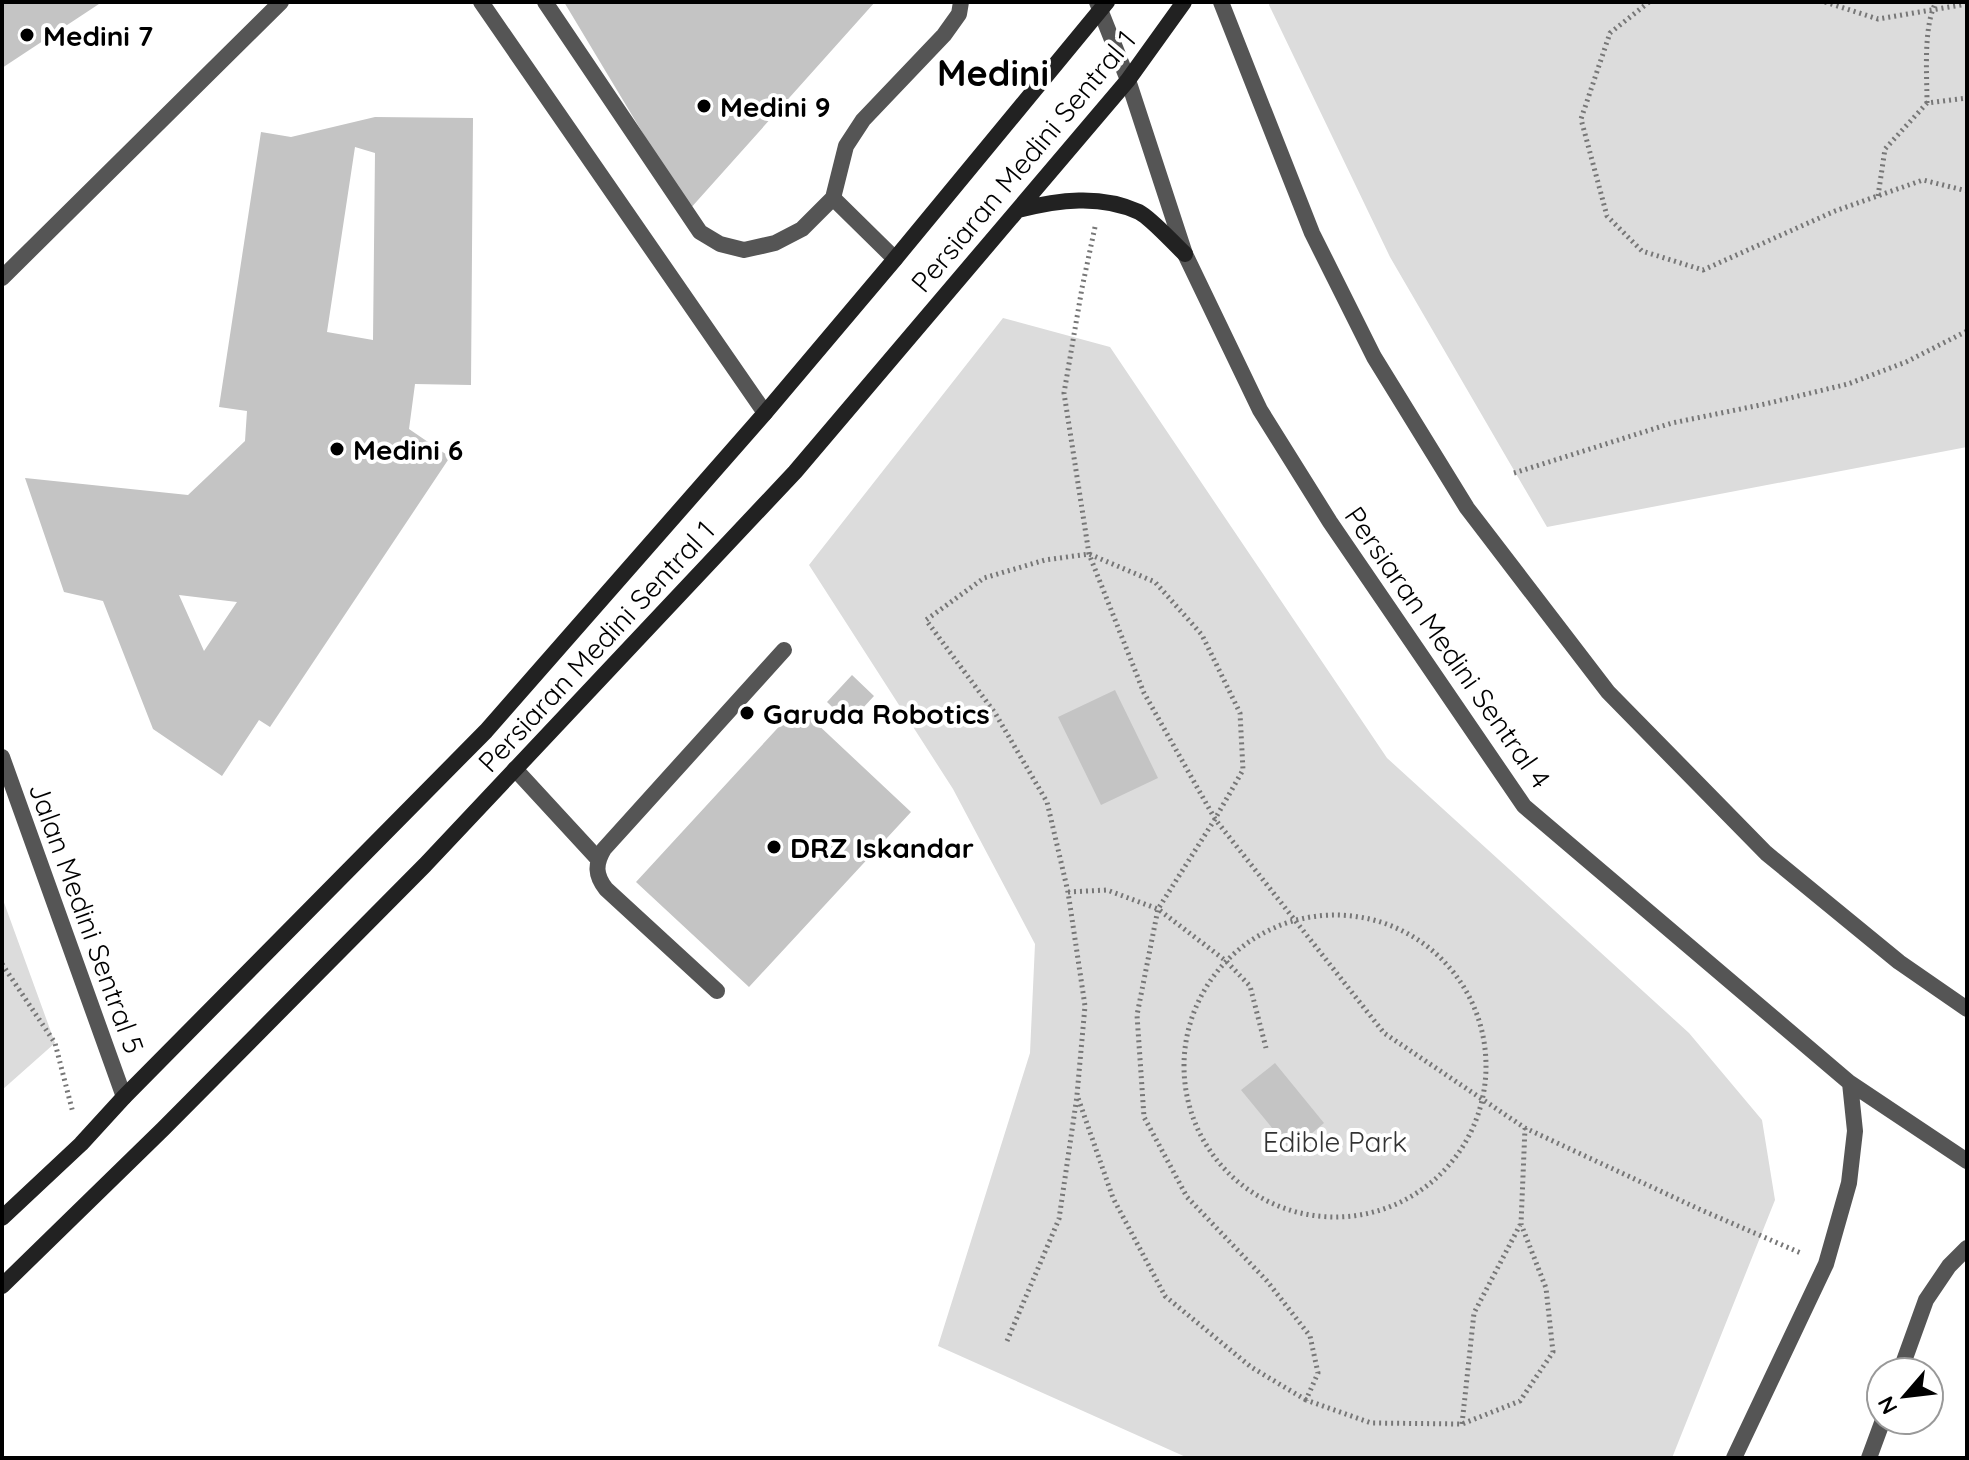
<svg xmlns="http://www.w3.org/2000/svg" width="1969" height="1460" font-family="Quicksand,sans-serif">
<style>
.green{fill:#dcdcdc}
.building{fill:#c4c4c4;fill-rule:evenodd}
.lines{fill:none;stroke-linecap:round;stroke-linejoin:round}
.path{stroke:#777;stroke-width:5;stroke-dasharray:2 4;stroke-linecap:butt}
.lane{stroke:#555;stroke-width:16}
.street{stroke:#555;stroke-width:16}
.secondary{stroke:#222;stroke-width:16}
.poi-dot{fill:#000;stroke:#fff;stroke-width:3}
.labels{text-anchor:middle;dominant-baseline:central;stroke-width:8;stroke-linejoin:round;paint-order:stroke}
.poi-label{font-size:28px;font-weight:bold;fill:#000;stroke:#fff;text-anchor:start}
.street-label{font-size:28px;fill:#000;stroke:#fff}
.park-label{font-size:28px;fill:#333;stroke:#fff}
.district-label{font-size:36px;font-weight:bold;fill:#000;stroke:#fff}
</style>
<rect width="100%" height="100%" fill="#fff"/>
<path class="green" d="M1270 2H1967V447L1547 527 1390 257 1269 5Z
M1003 318 1110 347 1387 758 1689 1033 1762 1120 1775 1200 1672 1458H1188L938 1346 1030 1053 1035 944 953 789 809 565Z
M2 897 55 1043 2 1090Z"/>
<path class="building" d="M2 2H102L2 68Z
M564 2H875L689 210Z
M375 117 473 118 471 385 415 384 409 429 450 457 270 727 259 720 222 776 153 729 103 601 64 592 25 478 188 495 245 441 247 411 219 407 261 132 291 137ZM355 147 375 153 373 340 327 332ZM179 595 237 602 204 651Z
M852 675 874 696 849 723 827 702Z
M1115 690 1158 778 1101 805 1058 717Z
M798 706 911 812 749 987 636 882Z
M1275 1063 1324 1123 1291 1151 1241 1090Z"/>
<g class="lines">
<path class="path" d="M1649 2 1610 33 1581 119 1607 216 1642 251 1703 270 1835 211 1923 180 1967 191
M1825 2 1878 19 1967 4
M1927 103C1927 74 1923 27 1936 2
M1878 196 1885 149 1927 103 1967 98
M1095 227 1082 288 1064 393 1089 554 1144 693 1215 819 1384 1033 1525 1128 1699 1209 1803 1254
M1514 473 1672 423 1765 404 1848 384 1906 362 1967 331
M1068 892 1107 890 1158 909 1226 961 1250 986 1266 1048
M1184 1066a151 151 0 1 1 302 0a151 151 0 1 1-302 0Z
M2 964 55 1043 73 1113
M1007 1341 1059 1219 1077 1096
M1306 1400 1251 1367 1165 1296 1113 1198 1077 1095 1085 1006 1068 892 1047 802 995 713 926 620 984 578 1045 560 1089 554 1155 582 1202 635 1240 713 1243 770 1215 819 1158 909 1137 1015 1144 1117 1187 1197 1267 1281 1310 1336 1318 1373 1306 1400 1371 1423 1462 1424 1520 1401 1553 1352 1546 1288 1521 1224 1525 1128
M1462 1424 1474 1313 1520 1225"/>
<path class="lane" d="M481 2 765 413
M545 2 700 232 720 244 744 250 775 243 802 229 833 198 846 146 863 120 944 35 959 14 961 2
M833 198 895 259
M515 769 598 859
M717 991 606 889C595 875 595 864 604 849L784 650"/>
<path class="street" d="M1097 2 1128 80 1185 254 1260 410 1330 522 1524 806 1850 1083 1967 1161
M1221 2 1312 233 1374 357 1467 508 1608 692 1766 853 1899 962 1967 1009
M2 278 281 2
M2 757 124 1097
M1900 1372 1926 1300 1949 1266 1967 1248
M1734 1458 1826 1264 1849 1183 1855 1131 1850 1083
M1869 1458 1883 1420"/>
<path class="secondary" d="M1018 210C1058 200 1100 194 1139 212 1152 219 1173 243 1185 254
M2 1218 81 1144 124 1097 486 731 765 413 895 259 1107 2
M2 1286 163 1129 425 865 795 472 1128 80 1184 2"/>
</g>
<g class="poi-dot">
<circle cx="27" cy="35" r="8"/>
<circle cx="704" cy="106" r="8"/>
<circle cx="337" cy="449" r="8"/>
<circle cx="747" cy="713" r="8"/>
<circle cx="774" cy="847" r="8"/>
</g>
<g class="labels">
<g class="poi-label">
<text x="43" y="35">Medini 7</text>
<text x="720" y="106">Medini 9</text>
<text x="353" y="449">Medini 6</text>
<text x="763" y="713">Garuda Robotics</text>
<text x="790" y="847">DRZ Iskandar</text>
</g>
<g class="street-label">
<text transform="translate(1023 161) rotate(-50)">Persiaran Medini Sentral 1</text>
<text transform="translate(596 646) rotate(-47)">Persiaran Medini Sentral 1</text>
<text transform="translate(1448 647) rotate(55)">Persiaran Medini Sentral 4</text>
<text transform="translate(87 918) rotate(70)">Jalan Medini Sentral 5</text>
</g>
<g class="park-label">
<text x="1335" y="1141">Edible Park</text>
</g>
<g class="district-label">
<text x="993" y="72">Medini</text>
</g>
</g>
<rect width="1969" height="1460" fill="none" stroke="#000000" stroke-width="8"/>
<g transform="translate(1905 1396) rotate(242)"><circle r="38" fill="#ffffff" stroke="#999999" stroke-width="2"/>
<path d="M0-6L14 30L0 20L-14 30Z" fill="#000000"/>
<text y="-12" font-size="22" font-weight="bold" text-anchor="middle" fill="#000000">N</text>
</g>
</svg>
